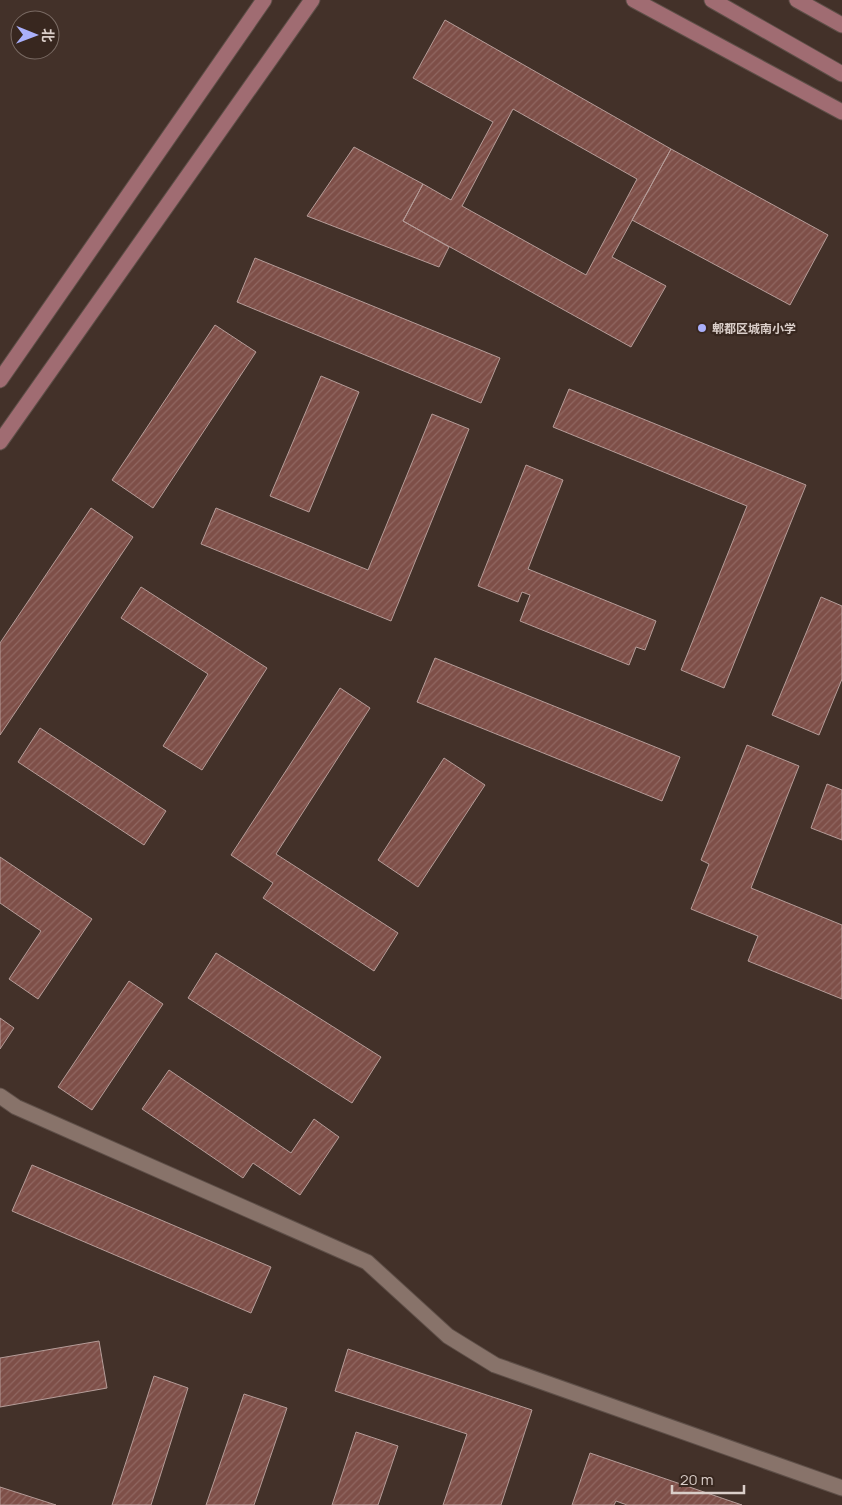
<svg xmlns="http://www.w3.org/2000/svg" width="842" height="1505" font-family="Manrope,'Noto Sans SC',sans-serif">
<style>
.building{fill:url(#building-hatch);stroke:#b59c98;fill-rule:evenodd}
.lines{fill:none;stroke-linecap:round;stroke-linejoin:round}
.street-casing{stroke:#5e4f48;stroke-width:17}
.secondary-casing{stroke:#5e4f48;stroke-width:17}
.street{stroke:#88736a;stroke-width:15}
.secondary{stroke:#a06c72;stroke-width:15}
.poi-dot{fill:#aab0fb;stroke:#38271f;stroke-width:2}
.labels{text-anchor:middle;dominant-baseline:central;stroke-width:4.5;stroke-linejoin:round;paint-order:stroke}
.poi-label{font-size:12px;font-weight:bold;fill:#dacec9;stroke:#38271f;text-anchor:start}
</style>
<defs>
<pattern id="building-hatch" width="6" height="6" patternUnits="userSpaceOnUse" patternTransform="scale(1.25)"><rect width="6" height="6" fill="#7e4f48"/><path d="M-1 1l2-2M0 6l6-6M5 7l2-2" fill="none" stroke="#906761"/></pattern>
</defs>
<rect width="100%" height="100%" fill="#433129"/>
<path class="building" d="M445 20 671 149 612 257 666 286 631 347 403 221 423 184 451 200 493 122 413 78ZM513 109 637 179 586 275 462 206Z
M354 147 423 184 403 221 449 247 439 267 307 216Z
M671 149 828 235 790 305 632 220Z
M255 258 500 358 481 403 237 302Z
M215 325 256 352 153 508 112 480Z
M321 376 359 392 309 512 270 496Z
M569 389 806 485 724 688 681 670 747 506 553 427Z
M432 414 469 429 391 621 201 544 216 508 368 570Z
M526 465 563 480 528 569 656 621 645 650 636 647 629 665 520 621 530 595 522 592 518 602 478 586Z
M91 508 133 537 0 735V643Z
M141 587 267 668 202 770 163 746 208 674 121 618Z
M821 597 842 606V679L819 735 772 715Z
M435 658 680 757 662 801 417 702Z
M340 688 370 708 276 854 398 933 374 971 263 898 273 883 231 855Z
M40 728 166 811 144 845 18 762Z
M747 745 799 766 751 888 842 925V999L748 961 758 936 691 909 709 864 701 860Z
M444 758 485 785 418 887 378 860Z
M827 784 842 790V840L811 828Z
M0 857 92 919 38 999 9 979 41 931 0 903Z
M216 953 381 1057 352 1103 188 998Z
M129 981 163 1004 92 1110 58 1087Z
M0 1018 14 1028 0 1049Z
M169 1070 291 1153 314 1119 339 1137 300 1195 253 1163 243 1178 142 1109Z
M32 1165 271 1267 251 1313 12 1211Z
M99 1341 107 1388 0 1407V1358Z
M348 1349 532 1410 501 1505H443L467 1434 335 1391Z
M154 1376 188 1388 151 1505H112Z
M244 1394 287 1408 254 1505H206Z
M356 1432 398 1446 378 1505H332Z
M590 1453 742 1505H627L616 1501 614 1505H572Z
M0 1487 56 1505H0Z"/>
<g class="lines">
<g class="street-casing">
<path id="street" d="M0 1096 16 1107 367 1262 448 1336 495 1365 842 1488"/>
</g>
<g class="secondary-casing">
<path id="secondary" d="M634 0 842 112
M712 0 842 74
M797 0 842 25
M0 380 264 0
M0 442 312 0"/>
</g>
<use href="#street" class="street"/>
<use href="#secondary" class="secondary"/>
</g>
<circle class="poi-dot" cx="702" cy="328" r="5"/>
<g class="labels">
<g class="poi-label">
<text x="712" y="328">郫都区城南小学</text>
</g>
</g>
<g transform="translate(35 35) rotate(91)"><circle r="24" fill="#38271f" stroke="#796a63"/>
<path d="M0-4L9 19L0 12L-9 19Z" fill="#aab0fb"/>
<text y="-8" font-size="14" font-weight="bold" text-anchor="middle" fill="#dacec9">北</text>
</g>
<path d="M672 1485v8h72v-8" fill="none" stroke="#dacec9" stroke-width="2.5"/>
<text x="680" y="1485" font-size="15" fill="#dacec9" stroke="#38271f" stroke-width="4" paint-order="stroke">20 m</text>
</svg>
